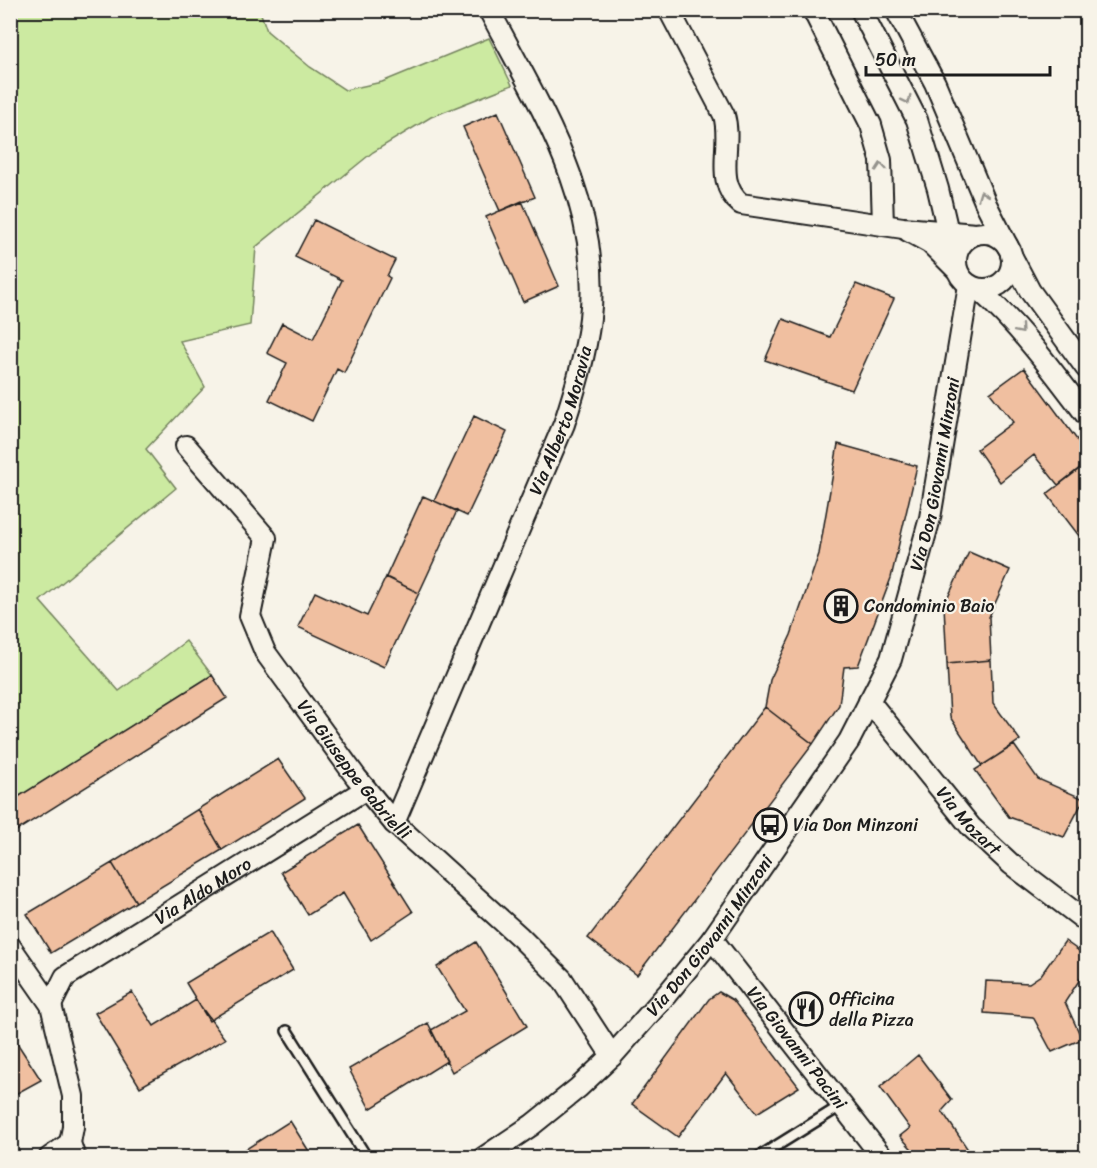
<svg xmlns="http://www.w3.org/2000/svg" width="1097" height="1168" font-family="Sriracha,sans-serif">
<style>
.green{fill:#cceaa1;stroke:#74835e;stroke-width:1.5}
.building{fill:#f0bfa0;stroke:#1c1c1c;stroke-width:1.5}
.lines{fill:none;stroke-linecap:round;stroke-linejoin:round}
.lane-casing{stroke:#1c1c1c;stroke-width:14}
.street-casing{stroke:#1c1c1c;stroke-width:24}
.lane{stroke:#f7f3e8;stroke-width:9}
.street{stroke:#f7f3e8;stroke-width:20}
.oneway{stroke:#94928c}
.labels{text-anchor:middle;dominant-baseline:central;stroke-width:4.5;stroke-linejoin:round;paint-order:stroke}
.street-label{font-size:18px;fill:#1c1c1c;stroke:#f7f3e8}
.poi-label{font-size:18px;fill:#1c1c1c;stroke:#f7f3e8;text-anchor:start}
</style>
<rect width="100%" height="100%" fill="#f7f3e8"/>
<filter id="ink" filterUnits="userSpaceOnUse"><feTurbulence type="fractalNoise" baseFrequency=".0167" numOctaves="2"/><feDisplacementMap in="SourceGraphic" scale="12" xChannelSelector="R" yChannelSelector="G"/><feConvolveMatrix kernelMatrix="1 2 1 2 8 2 1 2 1" color-interpolation-filters="sRGB"/></filter>
<g filter="url(#ink)">
<path class="green" d="M11 11H260L267 31 310 67 345 90 382 82 489 38 512 85 431 117 373 152 256 247 250 325 180 341 205 387 146 449 176 488 40 601 119 691 186 641 212 675 11 802Z"/>
<path class="building" d="M498 112 535 197 500 211 463 127Z
M522 201 559 286 523 302 486 217Z
M314 220 395 260 387 276 390 278 344 373 337 369 312 421 269 400 287 363 267 353 282 323 313 339 342 280 295 257Z
M856 284 894 299 852 390 765 360 783 319 830 337Z
M1024 368 1086 452V463L1058 485 1034 455 1000 482 977 449 1013 422 990 393Z
M474 416 507 432 467 516 434 501Z
M838 444 917 466 891 578 858 666 844 667 839 705 813 744 765 707 770 680 791 635 819 554Z
M1082 467 1086 473V545L1047 494Z
M423 496 457 511 419 593 386 577Z
M969 552 1010 570 989 617 991 660 947 664 944 606Z
M386 577 419 593 384 667 298 627 315 592 367 616Z
M991 660 993 703 1020 740 982 766 950 717 947 664Z
M212 675 227 698 10 835V802Z
M765 707 813 744 637 975 588 938Z
M1014 745 1038 779 1084 799 1064 837 1009 817 975 770Z
M278 759 305 798 222 850 198 809Z
M198 809 222 850 136 902 112 863Z
M358 825 413 912 371 940 343 893 308 915 281 872Z
M112 863 136 902 51 953 27 914Z
M270 932 293 970 209 1021 186 983Z
M1065 941 1086 956V970L1065 1002 1082 1039 1052 1052 1033 1017 984 1013 986 981 1029 983 1041 975Z
M476 942 527 1026 452 1072 431 1030 465 1011 437 967Z
M132 992 154 1026 196 1000 225 1039 140 1087 95 1013Z
M719 992 733 1000 799 1087 757 1113 726 1073 678 1137 632 1104 709 999Z
M428 1023 447 1061 370 1109 349 1069Z
M10 1032 41 1080 10 1097Z
M918 1055 952 1100 942 1111 969 1151 961 1158H920L900 1136 910 1128 880 1087Z
M290 1121 312 1156 310 1158H232Z"/>
<g class="lines">
<g class="lane-casing">
<path id="lane" d="M287 1031 367 1158
M10 1154 13 1158
M757 1158 842 1105"/>
</g>
<g class="street-casing">
<g id="street">
<path d="M669 10 724 115C733 145 713 182 741 204L903 228 976 234"/>
<path d="M813 10 871 125 881 160 883 225"/>
<path d="M861 10 917 120 938 189 955 262"/>
<path d="M896 10 935 83 986 204 1008 247"/>
<path d="M908 231 930 243 955 268"/>
<circle cx="984" cy="261" r="28"/>
<path d="M1011 255 1030 291 1086 368"/>
<path d="M978 289C1020 326 1052 370 1086 415"/>
<path id="s1" d="M186 446 266 538 250 616 265 652 356 777 394 823 520 937 562 979 612 1056"/>
<path id="s2" d="M869 701 971 827 1011 864 1086 921"/>
<path id="s3" d="M394 823 564 424C575 390 586 354 590 318 603 203 540 107 489 10"/>
<path id="s4" d="M712 939 883 1158"/>
<path d="M10 946 51 1005 73 1096V1127L70 1143 75 1158"/>
<path id="s5" d="M51 1005 65 977 366 789"/>
<path d="M49 1158 70 1143"/>
<path id="s6" d="M483 1158 532 1125 578 1088 612 1056 667 994 712 939 849 741 891 659 930 518 969 285"/>
</g>
</g>
<use href="#lane" class="lane"/>
<use href="#street" class="street"/>
</g>
<defs><path id="oneway-chevron" d="M-2-3.5L2.5 0L-2 3.5" fill="none" stroke-width="1.6" stroke-linecap="round" stroke-linejoin="round" transform="scale(1.5)"/></defs>
<g class="oneway">
<use href="#oneway-chevron" transform="translate(907 100) rotate(63)"/>
<use href="#oneway-chevron" transform="translate(881 167) rotate(-95)"/>
<use href="#oneway-chevron" transform="translate(982 195) rotate(-111)"/>
<use href="#oneway-chevron" transform="translate(1020 330) rotate(49)"/>
</g>
</g>
<defs>
<g id="building-ring" transform="scale(1.725)"><circle r="9.5" fill="#f7f3e8" stroke="#1c1c1c" stroke-width="1.5"/><path d="M-4-6H4V6H1V3H-1V6H-4ZM-2.5-4.3h1.7v1.8h-1.7ZM.8-4.3h1.7v1.8H.8ZM-2.5-1h1.7V.8h-1.7ZM.8-1h1.7V.8H.8Z" fill="#1c1c1c"/></g>
<g id="bus-ring" transform="scale(1.725)"><circle r="9.5" fill="#f7f3e8" stroke="#1c1c1c" stroke-width="1.5"/><path d="M-5-6H5V4H4V6H2V4H-2V6H-4V4H-5ZM-3.5-4V0h7V-4ZM-3.5 1.2v1.5H-2V1.2ZM2 1.2v1.5H3.5V1.2Z" fill="#1c1c1c"/></g>
<g id="restaurant-ring" transform="scale(1.725)"><circle r="9.5" fill="#f7f3e8" stroke="#1c1c1c" stroke-width="1.5"/><path d="M-5-6h1v4h1v-4h1v4h1v-4h1v5L-1.5 .5V6h-2V.5L-5-1ZM5-6V6H3V1.5H1.5Q1.5-4 5-6Z" fill="#1c1c1c"/></g>
</defs>
<g fill-rule="evenodd">
<use href="#building-ring" x="841" y="606"/>
<use href="#bus-ring" x="770" y="825"/>
<use href="#restaurant-ring" x="806" y="1009"/>
</g>
<g class="labels">
<g class="street-label">
<text stroke="none"><textPath href="#s3" startOffset="436">Via Alberto Moravia</textPath></text>
<text stroke="none"><textPath href="#s6" startOffset="842">Via Don Giovanni Minzoni</textPath></text>
<text stroke="none"><textPath href="#s1" startOffset="388">Via Giuseppe Gabrielli</textPath></text>
<text stroke="none"><textPath href="#s2" startOffset="156">Via Mozart</textPath></text>
<text stroke="none"><textPath href="#s5" startOffset="194">Via Aldo Moro</textPath></text>
<text stroke="none"><textPath href="#s6" startOffset="320">Via Don Giovanni Minzoni</textPath></text>
<text stroke="none"><textPath href="#s4" startOffset="138">Via Giovanni Pacini</textPath></text>
</g>
<g class="poi-label">
<text x="864" y="606">Condominio Baio</text>
<text x="793" y="825">Via Don Minzoni</text>
<text x="829" y="999">Officina<tspan x="829" dy="21">della Pizza</tspan></text>
</g>
</g>
<rect width="1097" height="1168" fill="none" stroke="#f7f3e8" stroke-width="36"/>
<rect x="18" y="18" width="1061" height="1132" fill="none" stroke="#1c1c1c" stroke-width="2" filter="url(#ink)"/>
<path d="M866 66v9h184v-9" fill="none" stroke="#1c1c1c" stroke-width="3"/>
<text x="875" y="66" font-size="18" fill="#1c1c1c" stroke="#f7f3e8" stroke-width="4.5" paint-order="stroke">50 m</text>
</svg>
